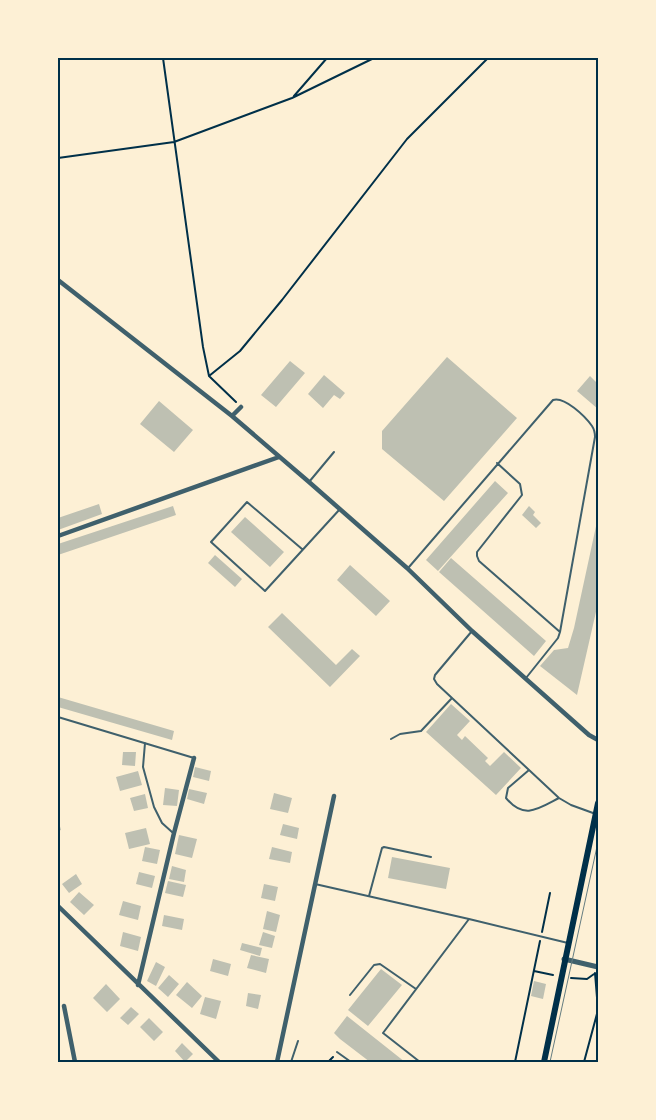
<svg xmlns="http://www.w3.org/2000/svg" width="656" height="1120" font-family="Ubuntu,sans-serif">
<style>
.building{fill:#bec0b2}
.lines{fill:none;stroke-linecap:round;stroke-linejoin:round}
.path{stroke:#003049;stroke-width:2}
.service{stroke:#3f606c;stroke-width:2}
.minor{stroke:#3f606c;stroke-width:4.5}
.tertiary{stroke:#3f606c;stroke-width:5}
.secondary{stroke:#003049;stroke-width:6}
.tram{stroke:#657d81;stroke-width:1}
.neatline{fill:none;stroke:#003049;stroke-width:2}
</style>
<rect width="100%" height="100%" fill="#fdf0d5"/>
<path class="building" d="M447 357 517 418 444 501 382 449V431Z
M290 361 305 373 276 407 261 395Z
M324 375 345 393 340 399 334 395 323 408 308 394Z
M590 376 598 384V409L577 391Z
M159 401 193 430 174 452 140 424Z
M495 481 508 493 438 571 426 560Z
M99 504 102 514 58 530V518Z
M173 506 176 515 58 555V544Z
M529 506 535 512 533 515 541 523 536 528 522 515Z
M245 517 284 552 270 567 231 532Z
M598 517V603L577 695 540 666 554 650 568 648 574 628Z
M215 555 242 579 235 587 208 563Z
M451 558 546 641 534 656 439 572Z
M350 565 390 601 376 616 337 580Z
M282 613 336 665 352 649 360 656 330 687 268 627Z
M58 697 174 731 172 740 58 707Z
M451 704 470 721 457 735 462 740 465 736 488 758 485 761 490 766 504 752 521 768 496 795 426 732Z
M123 752H136L135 766 122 765Z
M195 767 211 771 209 781 193 777Z
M138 771 142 785 120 791 116 777Z
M165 788 179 790 177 806 163 805Z
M189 789 207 793 204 804 187 799Z
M274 793 292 798 288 813 270 809Z
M145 794 148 808 134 811 130 798Z
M58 819 61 830 58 831Z
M283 824 299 828 297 839 280 835Z
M146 828 150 844 129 849 125 833Z
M179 835 197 839 192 858 175 854Z
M145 847 160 850 157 864 142 861Z
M272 847 292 852 290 863 269 859Z
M392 857 450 868 446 889 388 878Z
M172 866 186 870 184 882 169 879Z
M139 872 155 876 152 888 136 884Z
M76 874 82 884 69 893 62 884Z
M168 881 186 885 183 897 165 893Z
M264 884 278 887 275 901 261 898Z
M79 892 94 905 84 915 70 902Z
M123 901 141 906 138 920 119 915Z
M267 911 280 915 276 932 263 929Z
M164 915 184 919 182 930 162 926Z
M123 932 141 937 138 951 120 946Z
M263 932 275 936 272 948 259 945Z
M242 943 262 948 260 956 240 950Z
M251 955 269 959 266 973 247 968Z
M213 959 231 964 228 976 210 971Z
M156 962 165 967 156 986 147 981Z
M381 969 402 985 368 1026 348 1010Z
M169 975 179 984 168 997 158 988Z
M534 981 546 984 543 999 531 996Z
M187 982 202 996 192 1008 176 995Z
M106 984 120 999 107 1012 93 998Z
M248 993 261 995 258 1009 246 1006Z
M205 997 221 1001 216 1019 200 1014Z
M131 1007 139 1014 128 1025 120 1018Z
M347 1016 405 1062H370L340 1039 334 1033Z
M149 1018 163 1032 154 1041 140 1027Z
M182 1043 193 1054 185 1062 175 1051Z"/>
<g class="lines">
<path class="path" d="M163 58 203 347 209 376 236 402
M294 96 327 58
M58 158 174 142 292 98 374 58
M209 376 240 351 282 300 407 139 488 58
M542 932 550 893
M534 971 553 975
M571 978 587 979 594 974
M328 1062 333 1057
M515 1062 540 941
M584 1062 598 1010 595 973"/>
<path class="service" d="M497 463 520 484 522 495 477 552V556L479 561 560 632
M309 482 334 452
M302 549 247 502 211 542 265 591 340 509
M409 567 553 400C564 396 585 416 592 426 594 429 595 433 595 437L560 632 558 638 526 678
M472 631 435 675 434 679 437 684 559 798 571 805 593 813
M58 717 194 758
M391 739 400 734 421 731 452 698
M145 743 143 767 154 807 162 823 172 832
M529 770 508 788 506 798C524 820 538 809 559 798
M315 884 469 919
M369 896 382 848 384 847 431 857
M350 995 374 965 380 964 416 989
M337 1052 351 1062
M291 1062 298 1041
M420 1062 383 1033 469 919 568 943"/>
<path class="minor" d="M58 280 232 416 309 482 407 568 472 631 589 735 598 740
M232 416 241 407
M58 536 279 457
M58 906 219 1062
M138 985 174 833 194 758
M64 1006 75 1062
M277 1062 334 796"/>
<path class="tertiary" d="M564 959 598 967"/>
<path class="secondary" d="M544 1062 598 803"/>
<path class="tram" d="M550 1062 598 842"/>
</g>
<rect width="656" height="1120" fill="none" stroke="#fdf0d5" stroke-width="118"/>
<rect x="59" y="59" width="538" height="1002" class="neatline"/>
</svg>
